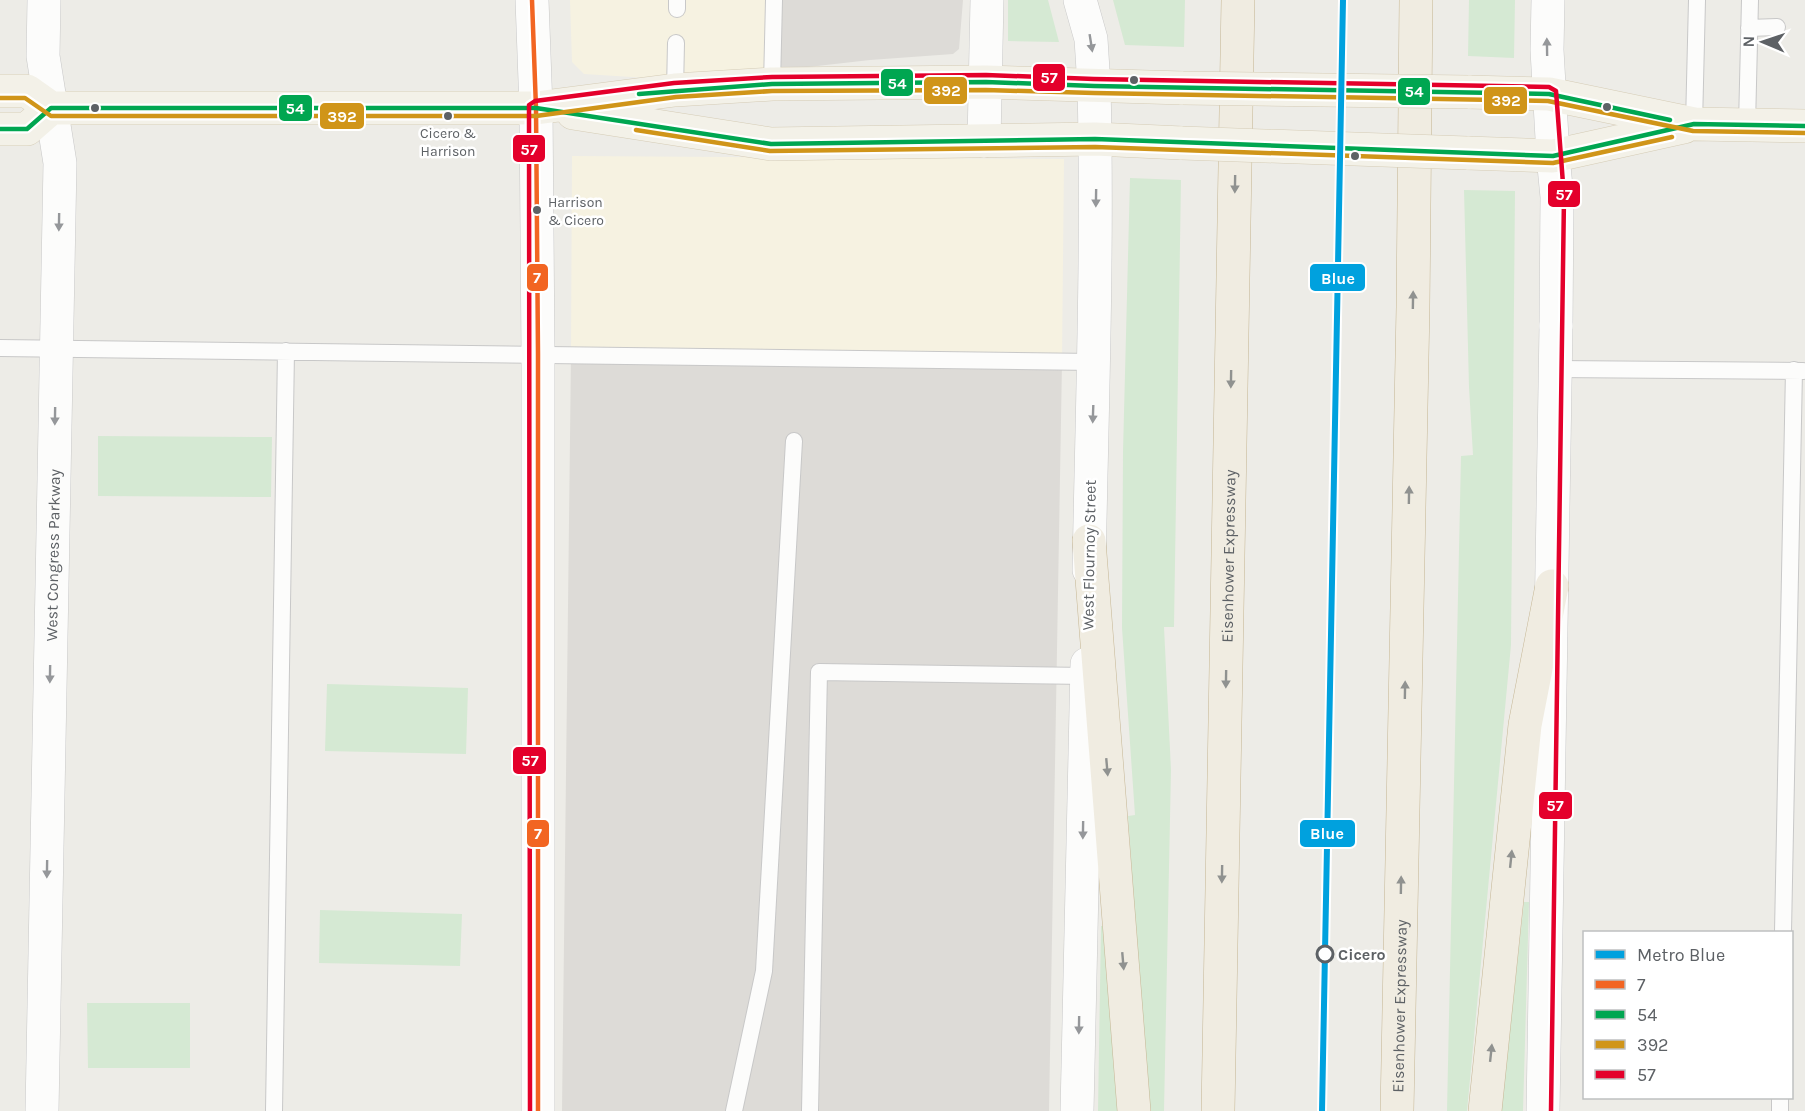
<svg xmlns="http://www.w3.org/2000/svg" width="1805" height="1111" font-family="Karla,sans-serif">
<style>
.commercial{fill:#f6f2e1}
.industrial{fill:#dddbd7}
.green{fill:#d5e9d3}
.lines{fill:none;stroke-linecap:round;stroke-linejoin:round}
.service-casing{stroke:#c8c8c8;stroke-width:18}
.minor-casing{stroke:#c8c8c8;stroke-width:34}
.tertiary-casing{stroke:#c8c8c8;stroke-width:34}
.secondary-casing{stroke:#c8c8c8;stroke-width:34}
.primary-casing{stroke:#d5ccb6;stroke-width:34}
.motorway-casing{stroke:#c5b694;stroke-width:34}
.service{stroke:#fcfcfb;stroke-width:16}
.minor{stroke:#fcfcfb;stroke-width:33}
.tertiary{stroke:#fcfcfb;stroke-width:33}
.secondary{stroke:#fcfcfb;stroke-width:33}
.primary{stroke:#f3f1e8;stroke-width:33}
.motorway{stroke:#f0ece1;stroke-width:33}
.primary-bridge-casing{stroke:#d5ccb6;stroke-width:34;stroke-linecap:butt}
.primary-bridge{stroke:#f3f1e8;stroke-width:33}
.bus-1-casing{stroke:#fff;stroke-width:9}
.bus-2-casing{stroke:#fff;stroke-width:9}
.bus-3-casing{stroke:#fff;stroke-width:9}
.bus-4-casing{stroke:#fff;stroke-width:9}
.bus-1{stroke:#f26522;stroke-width:4.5}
.bus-2{stroke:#00a651;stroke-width:4.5}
.bus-3{stroke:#d09519;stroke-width:4.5}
.bus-4{stroke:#e4002b;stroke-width:4.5}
.metro-1-casing{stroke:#fff;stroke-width:10}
.metro-1{stroke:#00a1de;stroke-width:6}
.oneway{fill:#95979a}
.oneway2{fill:#909290}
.bus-dot{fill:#5d6165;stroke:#fff;stroke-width:2}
.stop-dot{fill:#fff;stroke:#5d6165;stroke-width:3}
.labels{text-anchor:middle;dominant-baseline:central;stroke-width:5;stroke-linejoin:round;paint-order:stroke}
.bus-label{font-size:14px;fill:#5d6165;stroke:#fff}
.street-label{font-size:16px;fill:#5d6165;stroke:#fff}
.stop-label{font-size:16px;font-weight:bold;fill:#5d6165;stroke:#fff;text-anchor:start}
.line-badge{stroke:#fff;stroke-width:2}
.badge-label{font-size:16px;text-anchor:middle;font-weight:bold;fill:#fff}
</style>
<rect width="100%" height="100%" fill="#edece7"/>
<path class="commercial" d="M570 0H774L773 71 664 79 584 74 572 62Z
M572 156 1064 159 1062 362 571 354Z"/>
<path class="industrial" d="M774 0H963L959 49 953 54 870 60 773 71Z
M571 354 1062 362 1049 1111H562Z"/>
<path class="green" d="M1008 0H1048L1059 42 1008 41Z
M1113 0H1185L1184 47 1125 45Z
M1469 0H1515L1514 58 1468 56Z
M1130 178 1181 180 1174 627H1164L1171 770 1164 1111H1148L1128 816 1135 815 1122 628 1123 452Z
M1464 190 1515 191 1511 645 1467 1111H1447L1461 456 1473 455 1469 387Z
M98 436 272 437 271 497 98 496Z
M327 684 468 688 466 754 325 751Z
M1524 902H1529L1523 1111H1501Z
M320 910 462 914 460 966 319 963Z
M1101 926H1106L1119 1111H1098Z
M87 1003H190V1068H88Z"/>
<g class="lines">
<g class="service-casing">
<path id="service" d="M677 9V0
M1749 28 1777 27
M772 84 774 0
M675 90 676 43
M1694 124 1697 0
M1747 125 1750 0
M0 348 1094 362
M1555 369 1803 371
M1783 932 1794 370
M274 1111 286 351
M734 1111 764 971 794 441
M810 1111 819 672 1087 676
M1780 1111V1098"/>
</g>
<g class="minor-casing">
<g id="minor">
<path d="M1080 0 1091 39 1094 86"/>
<path d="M984 141 987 0"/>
<path id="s1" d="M42 1111 60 163 43 56 44 0"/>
</g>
</g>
<g class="tertiary-casing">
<path id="tertiary" d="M532 0 536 108 538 354V1111
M1548 0 1547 50 1553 156
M1089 570C1092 409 1098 248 1094 86
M1077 1111 1087 664
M1543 1111 1556 326"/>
</g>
<g class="secondary-casing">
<path id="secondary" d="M1553 156 1557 197 1556 326"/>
</g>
<g class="primary-casing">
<path id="primary" d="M0 91H27L51 108H536L675 90 772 84 986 82 1183 88
M1468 92 1549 94 1694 124 1805 126
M573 113 771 144 1095 139 1182 143
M0 129H27L51 108
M1467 153 1553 156 1684 127"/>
</g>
<g class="motorway-casing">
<g id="motorway">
<path d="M1089 541 1134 1111"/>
<path id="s2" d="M1218 1111 1238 0"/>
<path id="s3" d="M1397 1111 1413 307 1416 0"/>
<path d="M1485 1111 1525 725 1552 586"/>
</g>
</g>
<use href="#service" class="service"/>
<use href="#minor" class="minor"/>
<use href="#tertiary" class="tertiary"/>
<use href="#secondary" class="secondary"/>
<use href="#primary" class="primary"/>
<use href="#motorway" class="motorway"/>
<g class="primary-bridge-casing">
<path id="primary-bridge" d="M1183 88 1468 92
M1182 143 1467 153"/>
</g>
<use href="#primary-bridge" class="primary-bridge"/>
<g class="bus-1-casing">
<path id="bus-1" d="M532 0 536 108 538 354V1111"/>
</g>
<g class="bus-2-casing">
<path id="bus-2" d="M639 94 772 84 986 82 1094 86 1549 94 1670 120
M0 129H27L51 108H536L771 144 1095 139 1553 156 1694 124 1805 126"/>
</g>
<g class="bus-3-casing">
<path id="bus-3" d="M0 98H25L51 116H536L676 97 772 91 986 90 1094 93 1548 101 1693 131 1805 133
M636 130 770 151 1095 147 1553 163 1672 137"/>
</g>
<g class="bus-4-casing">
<path id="bus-4" d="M530 1111 529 105 535 101 674 83 772 77 986 75 1094 79 1549 87 1556 91 1564 197 1551 1111"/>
</g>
<use href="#bus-1" class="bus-1"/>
<use href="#bus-2" class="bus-2"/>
<use href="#bus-3" class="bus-3"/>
<use href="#bus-4" class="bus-4"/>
<g class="metro-1-casing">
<path id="metro-1" d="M1322 1111 1343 0"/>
</g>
<use href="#metro-1" class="metro-1"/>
</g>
<defs><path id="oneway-solid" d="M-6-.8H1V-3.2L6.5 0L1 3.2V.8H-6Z" transform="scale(1.5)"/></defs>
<g class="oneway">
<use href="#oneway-solid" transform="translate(1091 43) rotate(81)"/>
<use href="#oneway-solid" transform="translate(1547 47) rotate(-91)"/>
<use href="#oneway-solid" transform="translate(1096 198) rotate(91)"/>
<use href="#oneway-solid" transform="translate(59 222) rotate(91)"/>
<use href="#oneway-solid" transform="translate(1093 414) rotate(92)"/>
<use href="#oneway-solid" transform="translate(55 416) rotate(91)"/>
<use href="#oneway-solid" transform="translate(50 674) rotate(91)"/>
<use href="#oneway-solid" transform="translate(1083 830) rotate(91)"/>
<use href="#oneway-solid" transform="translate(47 869) rotate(91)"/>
<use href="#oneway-solid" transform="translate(1079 1025) rotate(91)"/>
</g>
<g class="oneway2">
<use href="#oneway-solid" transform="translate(1235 184) rotate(91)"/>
<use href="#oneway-solid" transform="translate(1413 300) rotate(-89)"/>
<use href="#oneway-solid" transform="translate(1231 379) rotate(91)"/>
<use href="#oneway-solid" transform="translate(1409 495) rotate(-89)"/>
<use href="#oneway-solid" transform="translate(1226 679) rotate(91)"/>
<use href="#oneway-solid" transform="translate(1405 690) rotate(-89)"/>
<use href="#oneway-solid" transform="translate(1107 767) rotate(85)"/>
<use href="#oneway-solid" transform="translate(1511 859) rotate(-84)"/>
<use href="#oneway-solid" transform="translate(1222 874) rotate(91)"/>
<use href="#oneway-solid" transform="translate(1401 885) rotate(-89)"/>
<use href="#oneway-solid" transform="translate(1123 961) rotate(85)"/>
<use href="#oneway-solid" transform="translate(1491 1053) rotate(-84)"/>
</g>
<g class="bus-dot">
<circle cx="1134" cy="80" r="5"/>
<circle cx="1607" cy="107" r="5"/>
<circle cx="95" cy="108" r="5"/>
<circle cx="448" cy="116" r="5"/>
<circle cx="1355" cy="156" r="5"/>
<circle cx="537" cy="210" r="5"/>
</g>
<circle class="stop-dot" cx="1325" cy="954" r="8"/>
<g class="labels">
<g class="bus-label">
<text x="448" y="133">Cicero &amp;<tspan x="448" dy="18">Harrison</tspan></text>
<text x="548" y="202" text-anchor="start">Harrison<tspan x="548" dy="18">&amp; Cicero</tspan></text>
</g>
<g class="street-label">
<text stroke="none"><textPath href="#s1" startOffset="556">West Congress Parkway</textPath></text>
<text transform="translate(1089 555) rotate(-89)">West Flournoy Street</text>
<text stroke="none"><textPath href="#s2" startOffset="555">Eisenhower Expressway</textPath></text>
<text stroke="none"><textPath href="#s3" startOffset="105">Eisenhower Expressway</textPath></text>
</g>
<g class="stop-label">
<text x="1338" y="954">Cicero</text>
</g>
</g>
<g class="line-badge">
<rect x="1032" y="63" width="34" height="29" rx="6" fill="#e4002b"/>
<rect x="880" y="68" width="34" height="29" rx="6" fill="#00a651"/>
<rect x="923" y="76" width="45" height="29" rx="6" fill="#d09519"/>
<rect x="1397" y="77" width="34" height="29" rx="6" fill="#00a651"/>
<rect x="1483" y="86" width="45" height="29" rx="6" fill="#d09519"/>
<rect x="278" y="94" width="35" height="28" rx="6" fill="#00a651"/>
<rect x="319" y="102" width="46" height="28" rx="6" fill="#d09519"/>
<rect x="512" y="134" width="34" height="29" rx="6" fill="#e4002b"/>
<rect x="1547" y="180" width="34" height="28" rx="6" fill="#e4002b"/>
<rect x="526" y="263" width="23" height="29" rx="6" fill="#f26522"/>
<rect x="1309" y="263" width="57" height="29" rx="6" fill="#00a1de"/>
<rect x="512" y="746" width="35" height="29" rx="6" fill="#e4002b"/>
<rect x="1538" y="791" width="35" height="29" rx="6" fill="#e4002b"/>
<rect x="526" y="819" width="24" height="29" rx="6" fill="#f26522"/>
<rect x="1299" y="819" width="57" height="29" rx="6" fill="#00a1de"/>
</g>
<g class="badge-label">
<text x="1049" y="83">57</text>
<text x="897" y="89">54</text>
<text x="946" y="96">392</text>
<text x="1414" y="97">54</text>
<text x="1506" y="106">392</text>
<text x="295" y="114">54</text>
<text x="342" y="122">392</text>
<text x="529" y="155">57</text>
<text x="1564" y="200">57</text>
<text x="537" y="283">7</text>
<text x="1338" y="284">Blue</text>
<text x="530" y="766">57</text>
<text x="1555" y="811">57</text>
<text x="538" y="839">7</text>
<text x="1327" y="839">Blue</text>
</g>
<rect x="1583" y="931" width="210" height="168" fill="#ffffff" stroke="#bec0c1" stroke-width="1.5"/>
<rect x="1595" y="950" width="30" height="9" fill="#00a1de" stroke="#bec0c1" stroke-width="1.5"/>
<text x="1637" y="961" font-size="18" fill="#5d6165">Metro Blue</text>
<rect x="1595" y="980" width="30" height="9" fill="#f26522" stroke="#bec0c1" stroke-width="1.5"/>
<text x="1637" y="991" font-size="18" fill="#5d6165">7</text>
<rect x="1595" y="1010" width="30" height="9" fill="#00a651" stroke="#bec0c1" stroke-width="1.5"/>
<text x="1637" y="1021" font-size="18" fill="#5d6165">54</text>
<rect x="1595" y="1040" width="30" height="9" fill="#d09519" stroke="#bec0c1" stroke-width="1.5"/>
<text x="1637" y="1051" font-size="18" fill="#5d6165">392</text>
<rect x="1595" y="1070" width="30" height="9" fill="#e4002b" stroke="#bec0c1" stroke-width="1.5"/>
<text x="1637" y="1081" font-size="18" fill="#5d6165">57</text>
<g transform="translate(1763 42) rotate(272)" stroke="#ffffff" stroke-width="4.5" paint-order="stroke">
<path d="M0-4.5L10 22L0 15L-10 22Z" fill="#5d6165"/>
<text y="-9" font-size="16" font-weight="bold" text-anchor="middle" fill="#5d6165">N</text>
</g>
</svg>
